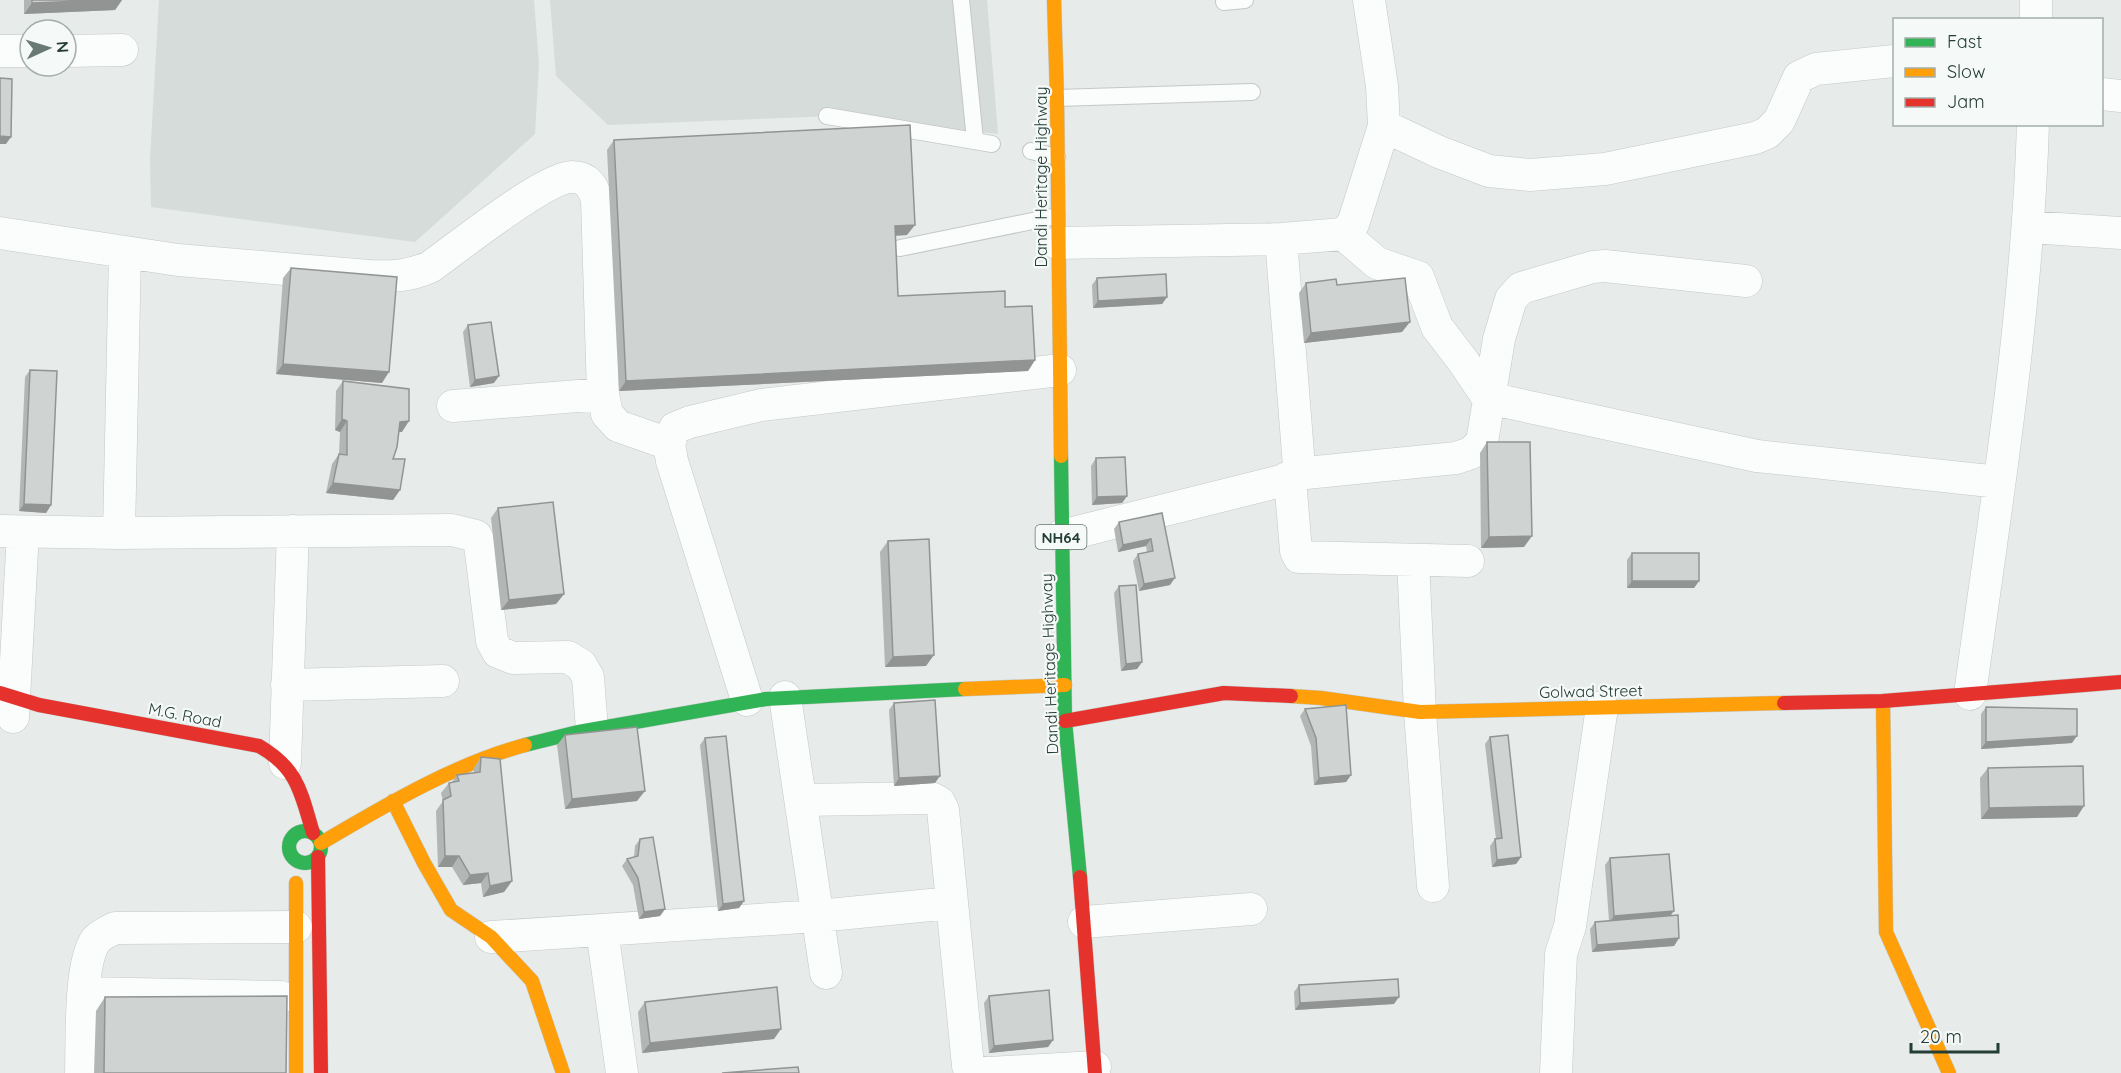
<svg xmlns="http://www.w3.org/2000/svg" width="2121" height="1073" font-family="Quicksand,sans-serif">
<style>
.built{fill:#d5dcd9}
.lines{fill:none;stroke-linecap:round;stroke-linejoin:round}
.lane-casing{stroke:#c4c8c6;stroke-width:18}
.street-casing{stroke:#c4c8c6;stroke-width:33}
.fast-casing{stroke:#c3c9c6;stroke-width:15}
.slow-casing{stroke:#c3c9c6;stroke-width:15}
.jam-casing{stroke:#c3c9c6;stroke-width:15}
.lane{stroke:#fbfcfc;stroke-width:16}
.street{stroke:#fbfcfc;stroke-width:32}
.fast{stroke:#30b455;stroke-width:14}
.slow{stroke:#ff9f0a;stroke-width:14}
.jam{stroke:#e5322d;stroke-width:14}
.wall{fill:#b2b6b5}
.shaded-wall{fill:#919493}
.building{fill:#cfd4d2;stroke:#919493;stroke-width:1.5}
.labels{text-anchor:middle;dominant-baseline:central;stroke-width:4.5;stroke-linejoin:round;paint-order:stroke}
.shield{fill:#f5f9f7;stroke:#637571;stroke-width:1.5}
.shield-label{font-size:15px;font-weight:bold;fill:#253d37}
.street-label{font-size:16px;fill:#253d37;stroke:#f5f9f7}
</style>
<rect width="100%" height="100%" fill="#e7ebe9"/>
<path class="built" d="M159 0H534L539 64 535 134 415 242 151 207 150 159Z
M550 0H987L998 134 834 116 608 125 556 76Z"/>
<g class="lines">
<g class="lane-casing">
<path id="lane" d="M961 0 975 140
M1224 2 1245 0
M1057 98 1252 92
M827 116 992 144
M1031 151 1057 157
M900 248 1057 216"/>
</g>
<g class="street-casing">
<path id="street" d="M2036 20V0
M0 51H30
M66 51 122 50
M2102 94 2121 96
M1384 126 1439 152 1489 171 1530 175 1605 169 1755 138 1767 133 1779 121 1799 77 1816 69 1894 61
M2028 227 2121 233
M0 233 178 260 369 276C392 277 410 276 430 267 457 248 545 177 572 177 588 177 593 187 597 200L603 394 607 414 618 426 669 444
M1343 234 1377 263 1418 277 1437 327 1463 361 1488 398 1757 456 1999 482
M1057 243 1281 239 1343 234 1353 224 1384 126 1382 86 1369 0
M453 406 603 394
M1296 474 1456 458 1471 453 1482 442 1499 339 1511 299 1521 288 1593 267 1605 266 1746 281
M1290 479 1296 551 1299 557 1468 561
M0 531 119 533 452 530 476 536 480 544 492 641 498 652 513 658 568 657 581 665 588 677 592 730
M119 533 125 252
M1061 536 1281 481 1296 474 1299 466 1281 239
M1413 560 1420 712 1433 886
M287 685 443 681
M1970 694C1996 505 2027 316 2033 124
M785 697 826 973
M747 700 672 461 669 444 675 428 690 422 761 405 1060 370
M13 717 23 532
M285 763 293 531
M801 800 931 798 939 802 943 810 968 1066 974 1071 986 1073
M1084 922 1251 909
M602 930 622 1073
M491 937 818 916 951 903
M84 993 281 997
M81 1073C82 1042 79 963 96 940 100 935 109 931 115 928L296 927
M990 1073 1095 1067
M1556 1073 1561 954 1570 926 1602 707"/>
</g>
<g class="fast-casing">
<path id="fast" d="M1061 456 1065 721 1080 877
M525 745 578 732 766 699 965 689
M289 847a16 16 0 1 1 32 0a16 16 0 1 1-32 0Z"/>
</g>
<g class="slow-casing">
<path id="slow" d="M1054 0 1057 98 1061 456
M965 689 1065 685
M1291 696 1321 698 1420 712 1784 703
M1883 701 1886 932 1949 1073
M393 801 424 863 451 910 491 937 532 981 563 1073
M321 843C386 805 452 765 525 745
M296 883V1073"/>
</g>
<g class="jam-casing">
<path id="jam" d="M0 693 39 705 259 746C298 768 301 793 313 833
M1784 703 1883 701 2121 682
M1065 721 1224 693 1291 696
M318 857 321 1073
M1080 877 1095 1073"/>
</g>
<use href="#lane" class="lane"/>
<use href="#street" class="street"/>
<use href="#fast" class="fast"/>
<use href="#slow" class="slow"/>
<use href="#jam" class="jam"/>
</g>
<path class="wall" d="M24 0H122L115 10 24 14Z
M614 140 907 235 895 236 898 296 1005 307 1035 360 1028 371 619 391 607 150Z
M291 268 382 383 276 374 283 278Z
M1097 278 1167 297 1162 304 1093 308 1092 285Z
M1306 283 1337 285 1402 332 1304 343 1299 293Z
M468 325 494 383 470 387 463 332Z
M30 370 51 505 46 513 19 511 25 377Z
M343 381 402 432H399L393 459 400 490 393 500 326 493 332 464 339 454 340 432 335 430 336 391Z
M1487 442 1524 547 1481 548 1480 453Z
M1096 458 1127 496 1122 503 1092 505 1091 466Z
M498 508 564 594 556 604 501 610 491 518Z
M1162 513 1170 585 1139 591 1133 561 1138 554 1147 552 1146 546 1118 552 1114 529 1119 522Z
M888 541 926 666 885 667 880 552Z
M1632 553 1699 581 1694 588H1627V560Z
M1119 586 1142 662 1137 669 1121 671 1114 593Z
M894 703 935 783 894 786 889 710Z
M1986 707 2072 743 1981 749V714Z
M1305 709 1351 775 1346 782 1314 785 1311 746 1300 716Z
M565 735 637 801 565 809 557 745Z
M1490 737 1521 857 1516 864 1492 867 1490 846 1495 839H1496L1485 744Z
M705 738 744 901 739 908 718 911 700 745Z
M481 757 512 881 504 892 483 897 481 883 463 885 452 867H438L436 811 443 801 441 793 449 783 452 782 457 775 474 773V768Z
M1988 768 2077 817 1981 819 1980 778Z
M640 839 665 909 660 916 639 919 633 885 622 866 627 859 634 857 635 846Z
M1610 858 1670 916 1679 938 1674 946 1592 952 1590 929 1595 922 1609 921 1605 865Z
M1299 985 1394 1004 1295 1010 1294 992Z
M989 996 1053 1040 1048 1047 989 1053 984 1003Z
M105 997 286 1073H94L96 1011Z
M645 1002 774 1039 642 1053 638 1012Z"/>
<path class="shaded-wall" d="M109 0H122L115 10 24 14 32 3Z
M0 136 11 137 6 144H0Z
M915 225 907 235 887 236 895 226Z
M1167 297 1162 304 1093 308 1098 301Z
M1410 322 1402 332 1304 343 1311 333Z
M1035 360 1028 371 619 391 626 381Z
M283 364 389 372 382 383 276 374Z
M499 376 494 383 470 387 475 380Z
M342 419 347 421 340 432 335 430Z
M409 421 402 432H393L400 422Z
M333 483 400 490 393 500 326 493Z
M1127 496 1122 503 1092 505 1097 497Z
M24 504 51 505 46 513 19 511Z
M1532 536 1524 547 1481 548 1489 537Z
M1151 539 1146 546 1118 552 1123 545Z
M1175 578 1170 585 1139 591 1144 584Z
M1632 581H1699L1694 588H1627Z
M564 594 556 604 501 610 509 600Z
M934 655 926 666 885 667 893 657Z
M1142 662 1137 669 1121 671 1126 664Z
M2077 736 2072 743 1981 749 1986 742Z
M1351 775 1346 782 1314 785 1319 778Z
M940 776 935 783 894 786 899 778Z
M645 791 637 801 565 809 572 799Z
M2084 806 2077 817 1981 819 1989 808Z
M445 856H459L452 867H438Z
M1521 857 1516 864 1492 867 1497 860Z
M488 873 481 883 463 885 470 875Z
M512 881 504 892 483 897 490 886Z
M744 901 739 908 718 911 723 904Z
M665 909 660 916 639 919 644 912Z
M1674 911 1668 919 1609 923 1614 916Z
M1679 938 1674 946 1592 952 1597 945Z
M1399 997 1394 1004 1295 1010 1300 1003Z
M781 1029 774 1039 642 1053 650 1043Z
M1053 1040 1048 1047 989 1053 994 1046Z"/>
<path class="building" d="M32 0H109L32 3Z
M0 78 12 79 11 137 0 136Z
M910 125 915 225 895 226 898 296 1005 291V307L1032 306 1035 360 626 381 614 140Z
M291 268 397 277 389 372 283 364Z
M1166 274 1167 297 1098 301 1097 278Z
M1405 278 1410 322 1311 333 1306 283 1336 279 1337 285Z
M491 322 499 376 475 380 468 325Z
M30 370 57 371 51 505 24 504Z
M343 381 409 389V421L400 422 397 447 393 459H405L400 490 333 483 339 454 347 455V421L342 419Z
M1487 442H1530L1532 536 1489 537Z
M1125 457 1127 496 1097 497 1096 458Z
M553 502 564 594 509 600 498 508Z
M1162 513 1175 578 1144 584 1138 554 1153 551 1151 539 1123 545 1119 522Z
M929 539 934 655 893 657 888 541Z
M1632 553H1699V581H1632Z
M1136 585 1142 662 1126 664 1119 586Z
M935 700 940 776 899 778 894 703Z
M1346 705 1351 775 1319 778 1316 738 1305 709Z
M1986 707 2077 709V736L1986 742Z
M637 727 645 791 572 799 565 735Z
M1508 735 1521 857 1497 860 1495 839 1502 838 1490 737Z
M726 736 744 901 723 904 705 738Z
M481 757 500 759 512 881 490 886 488 873 470 875 459 856H445L443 800 451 796 449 783 459 781 457 775 480 772Z
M2083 766 2084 806 1989 808 1988 768Z
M653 837 665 909 644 912 638 878 627 859 638 856 640 839Z
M1669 854 1674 911 1614 916 1610 858Z
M1678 915 1679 938 1597 945 1595 922Z
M1398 979 1399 997 1300 1003 1299 985Z
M777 987 781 1029 650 1043 645 1002Z
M1049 990 1053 1040 994 1046 989 996Z
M287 996 286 1073H104L105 997Z
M798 1067 799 1073H722Z"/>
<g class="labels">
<rect class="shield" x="1035.5" y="525" width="51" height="24" rx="4.5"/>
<g class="shield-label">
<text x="1061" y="537">NH64</text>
</g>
<g class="street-label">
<text transform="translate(1041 177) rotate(-90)">Dandi Heritage Highway</text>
<text transform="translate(1049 664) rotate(-92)">Dandi Heritage Highway</text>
<text transform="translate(1591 691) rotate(-1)">Golwad Street</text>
<text transform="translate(185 715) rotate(11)">M.G. Road</text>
</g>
</g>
<rect x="1893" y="18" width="210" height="108" fill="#f5f9f7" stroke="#a2aeaa" stroke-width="1.5"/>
<rect x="1905" y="38" width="30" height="9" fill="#30b455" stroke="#a2aeaa" stroke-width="1.5"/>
<text x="1947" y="48" font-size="18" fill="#253d37">Fast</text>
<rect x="1905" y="68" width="30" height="9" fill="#ff9f0a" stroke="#a2aeaa" stroke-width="1.5"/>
<text x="1947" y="78" font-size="18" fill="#253d37">Slow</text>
<rect x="1905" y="98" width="30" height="9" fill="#e5322d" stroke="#a2aeaa" stroke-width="1.5"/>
<text x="1947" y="108" font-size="18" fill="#253d37">Jam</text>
<g transform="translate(48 48) rotate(86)"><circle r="28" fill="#f5f9f7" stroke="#a2aeaa" stroke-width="1.5"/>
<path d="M0-4.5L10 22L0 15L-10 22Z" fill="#697a75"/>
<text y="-9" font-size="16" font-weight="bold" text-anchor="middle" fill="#253d37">N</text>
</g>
<path d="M1911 1043v9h87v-9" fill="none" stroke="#253d37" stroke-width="3"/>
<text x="1920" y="1043" font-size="18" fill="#253d37" stroke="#f5f9f7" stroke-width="4.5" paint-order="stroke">20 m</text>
</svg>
